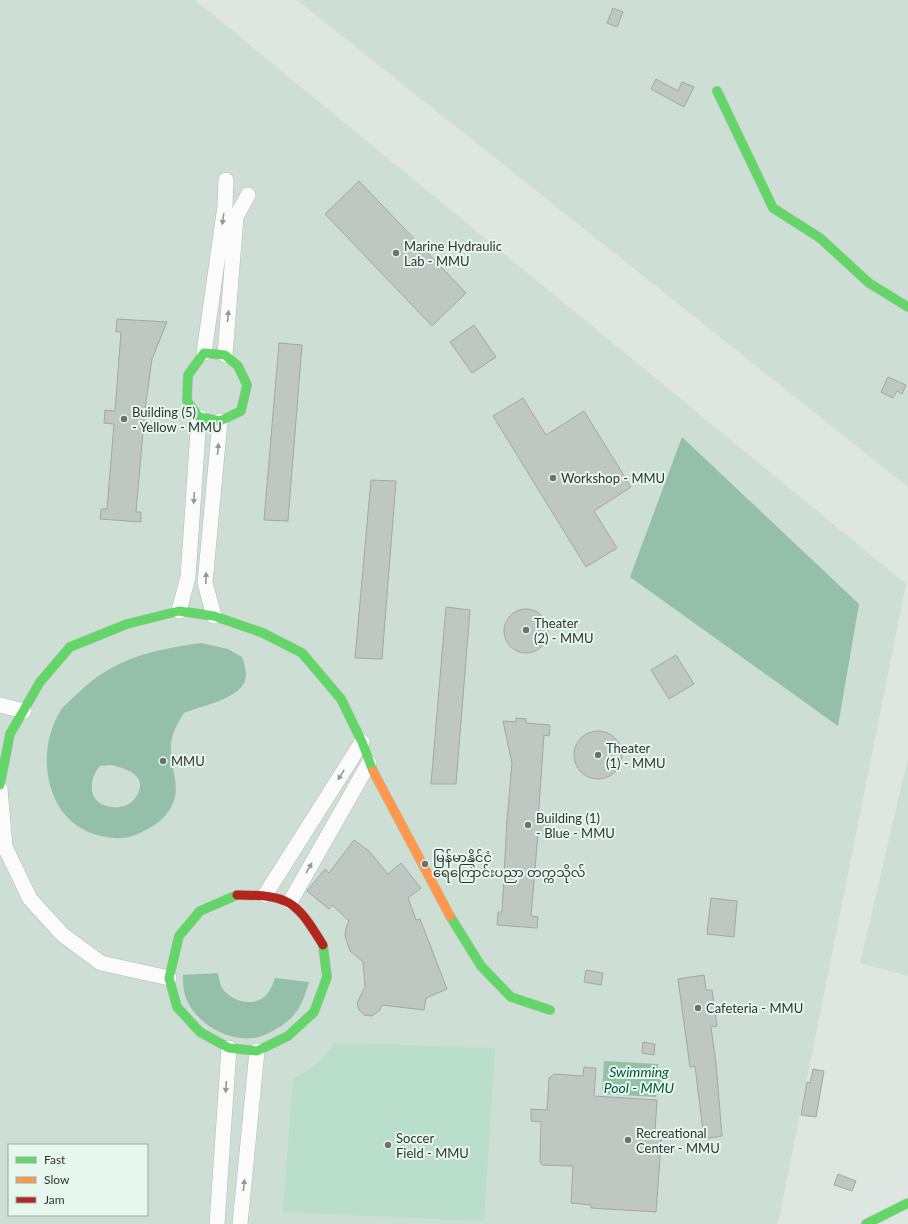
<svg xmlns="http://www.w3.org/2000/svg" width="908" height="1224" font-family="Lato,'Noto Sans Myanmar',sans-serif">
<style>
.built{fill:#cdded5;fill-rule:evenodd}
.green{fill:#b9decb}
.water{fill:#94c0aa;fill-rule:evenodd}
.building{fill:#bfc7c3;stroke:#a2a8a4}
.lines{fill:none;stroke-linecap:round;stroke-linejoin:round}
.street-casing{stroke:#b4bbb7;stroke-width:16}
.fast-casing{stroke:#b4bbb7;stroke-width:10}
.slow-casing{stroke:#b4bbb7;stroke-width:10}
.jam-casing{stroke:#b4bbb7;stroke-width:10}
.street{stroke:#fafbfa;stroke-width:15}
.fast{stroke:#63d668;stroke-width:9}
.slow{stroke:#ff974d;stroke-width:9}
.jam{stroke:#b3261e;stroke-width:9}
.oneway{fill:#949896}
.poi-dot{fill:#6c736f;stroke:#e6f7ee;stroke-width:1.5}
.labels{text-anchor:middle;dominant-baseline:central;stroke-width:4;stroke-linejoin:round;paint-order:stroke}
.poi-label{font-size:13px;fill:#2f3532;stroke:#e6f7ee;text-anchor:start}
.water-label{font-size:14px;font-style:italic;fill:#035539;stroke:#e6f7ee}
</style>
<rect width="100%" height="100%" fill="#dde6e1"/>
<path class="built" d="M0 0H195L906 584 778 1224H0ZM9 1145H147V1215H9Z
M297 0H908V487Z
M908 758V976L860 963Z"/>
<path class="green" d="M334 1043 495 1048 484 1221 283 1212 293 1079C311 1069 323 1061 334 1043Z"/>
<path class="water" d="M682 437 859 604 838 726 630 577Z
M201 643 228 649 242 657C244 663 246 669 246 676 245 698 201 706 184 713 177 724 170 736 171 749 171 775 185 792 165 816 158 824 148 829 138 834 123 840 110 839 94 834 44 818 35 750 61 710 65 704 71 700 76 695 113 658 152 650 201 643ZM110 765C126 768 150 776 136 797 134 800 129 805 124 806 112 810 94 805 92 791 91 781 94 773 100 766Z
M218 973C219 978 220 984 222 988 232 1003 257 1008 268 993 271 989 273 983 275 978L309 982C305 996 300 1011 289 1020 281 1027 264 1037 254 1038 225 1042 190 1020 184 991 183 986 183 980 183 975Z
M604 1061 658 1064V1075H663L662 1085H657L656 1097 602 1094Z"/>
<path class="building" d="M613 8 623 12 617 27 607 23Z
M656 79 678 91 682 82 694 87 684 107 651 89Z
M359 181 466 293 432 326 325 214Z
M117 319 167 322 152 359 145 409 136 512H141V522L100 519 101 509H107L114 424 104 423 105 410 115 411 121 332H116Z
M474 325 496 357 472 373 450 342Z
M279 343 302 345 288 521 264 520Z
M888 377 906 385 902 394 897 391 893 398 881 392Z
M523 398 546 435 584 411 631 487 594 511 617 548 586 567 493 416Z
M371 480 396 481 382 659 355 658Z
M446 607 470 610 456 784H431Z
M504 631a22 22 0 1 1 44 0a22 22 0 1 1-44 0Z
M676 655 694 684 669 699 651 670Z
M516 718 526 719V723L550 725 549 736 544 735 538 821H549L548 834H538L531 916 538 917 537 928 497 925 498 912H502L507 820 512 763 503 721 516 722Z
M574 755a24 24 0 1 1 48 0a24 24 0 1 1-48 0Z
M354 840 369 851 388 874 401 863 421 888 408 898 416 920 420 919 447 989 426 998 424 1010 382 1005 379 1011 372 1016 364 1015 359 1010 357 1003 365 987 363 962 350 951 345 936 346 928 349 921 332 905 329 909 307 891 325 869 329 873Z
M711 898 737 901 734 937 707 934Z
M586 970 603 973 601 985 584 982Z
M704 975 706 990H712L717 1026 711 1027 716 1063 722 1136 704 1139 695 1066 690 1067 678 979Z
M643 1042 655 1044 654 1055 642 1053Z
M584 1067 596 1068 594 1096 657 1100 655 1132H662L656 1212 591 1208V1205L571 1203 573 1166 542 1165 540 1161 541 1122 531 1121V1109L547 1110 549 1078 554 1074 583 1076Z
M813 1069 824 1071 816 1117 801 1115 807 1082 810 1083Z
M838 1174 856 1181 852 1191 834 1185Z"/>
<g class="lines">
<g class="street-casing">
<path id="street" d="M204 353 225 206 226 180
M225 355 236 217 248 195
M179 611 188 577 199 417
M214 616 205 583 220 421
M0 705 24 711
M0 789 5 847 30 899 63 935 101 963 169 978
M265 895 362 742
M290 902 369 763
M217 1224 229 1048
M240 1224 257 1051"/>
</g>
<g class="fast-casing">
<path id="fast" d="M717 91 773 208 820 238 869 283 908 307
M204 353 225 355 238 366 247 385 241 411 220 421 199 417 187 401 188 375Z
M0 785 10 734 40 682 70 647 127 624 179 611 214 616 263 633 302 653 341 699 362 742 373 771
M237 895 200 911 179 936 169 978 177 1007 200 1032 229 1048 257 1051 288 1036 314 1012 327 977 323 945
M450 916 481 966 511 997 550 1010
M866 1224 908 1203"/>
</g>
<g class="slow-casing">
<path id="slow" d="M373 771 450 916"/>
</g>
<g class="jam-casing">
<path id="jam" d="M237 895C290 895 296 901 323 945"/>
</g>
<use href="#street" class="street"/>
<use href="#fast" class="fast"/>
<use href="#slow" class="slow"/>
<use href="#jam" class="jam"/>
</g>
<defs><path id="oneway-solid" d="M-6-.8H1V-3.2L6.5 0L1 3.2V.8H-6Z"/></defs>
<g class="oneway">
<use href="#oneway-solid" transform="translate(223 219) rotate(98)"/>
<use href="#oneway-solid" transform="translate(228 316) rotate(-85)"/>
<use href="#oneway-solid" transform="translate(218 449) rotate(-85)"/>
<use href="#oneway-solid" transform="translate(194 498) rotate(94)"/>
<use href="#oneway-solid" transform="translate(206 578) rotate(-88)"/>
<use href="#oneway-solid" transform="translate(341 775) rotate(122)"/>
<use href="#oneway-solid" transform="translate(309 868) rotate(-60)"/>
<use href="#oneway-solid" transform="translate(226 1087) rotate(94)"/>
<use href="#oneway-solid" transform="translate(244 1185) rotate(-84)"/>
</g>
<g class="poi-dot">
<circle cx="396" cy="253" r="4"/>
<circle cx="124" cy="419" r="4"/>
<circle cx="553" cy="478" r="4"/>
<circle cx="526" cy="630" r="4"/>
<circle cx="598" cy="755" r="4"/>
<circle cx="163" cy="761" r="4"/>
<circle cx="528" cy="825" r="4"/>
<circle cx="425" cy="864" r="4"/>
<circle cx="698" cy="1008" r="4"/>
<circle cx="628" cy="1140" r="4"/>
<circle cx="388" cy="1145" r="4"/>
</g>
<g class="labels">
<g class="poi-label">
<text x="404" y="246">Marine Hydraulic<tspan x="404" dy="15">Lab - MMU</tspan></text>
<text x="132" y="412">Building (5)<tspan x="132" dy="15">- Yellow - MMU</tspan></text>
<text x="561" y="478">Workshop - MMU</text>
<text x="534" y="623">Theater<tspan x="534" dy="15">(2) - MMU</tspan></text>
<text x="606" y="748">Theater<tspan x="606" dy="15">(1) - MMU</tspan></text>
<text x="171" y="761">MMU</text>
<text x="536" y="818">Building (1)<tspan x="536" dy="15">- Blue - MMU</tspan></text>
<text x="433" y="857">မြန်မာနိုင်ငံ<tspan x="433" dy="15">ရေကြောင်းပညာ တက္ကသိုလ်</tspan></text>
<text x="706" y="1008">Cafeteria - MMU</text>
<text x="636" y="1133">Recreational<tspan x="636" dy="15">Center - MMU</tspan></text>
<text x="396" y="1138">Soccer<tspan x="396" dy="15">Field - MMU</tspan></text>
</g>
<g class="water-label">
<text x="639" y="1071">Swimming<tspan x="639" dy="16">Pool - MMU</tspan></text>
</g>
</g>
<rect x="8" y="1144" width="140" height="72" fill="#e6f7ee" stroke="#9da9a3"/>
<rect x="16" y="1157" width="20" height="6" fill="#63d668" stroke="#9da9a3"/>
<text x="44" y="1164" font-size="12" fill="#2f3532">Fast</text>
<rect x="16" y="1177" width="20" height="6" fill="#ff974d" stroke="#9da9a3"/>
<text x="44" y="1184" font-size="12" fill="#2f3532">Slow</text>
<rect x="16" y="1197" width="20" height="6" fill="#b3261e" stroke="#9da9a3"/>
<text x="44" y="1204" font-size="12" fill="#2f3532">Jam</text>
</svg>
